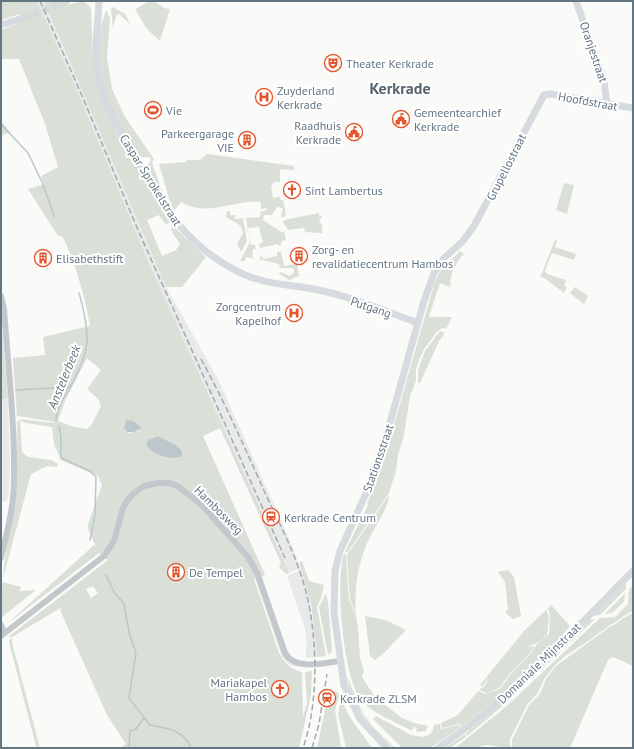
<svg xmlns="http://www.w3.org/2000/svg" width="634" height="749" font-family="'PT Sans',sans-serif">
<style>
.built{fill:#e8e9e9}
.green{fill:#dadfd7;fill-rule:evenodd}
.water{fill:#bbc7cb}
.lines{fill:none;stroke-linecap:round;stroke-linejoin:round}
.stream{stroke:#bbc7cb;stroke-width:1.5}
.secondary-tunnel{stroke:#d5d9db;stroke-width:7;stroke-dasharray:7 3.5;stroke-linecap:butt}
.tertiary{stroke:#c3c8cc;stroke-width:6}
.secondary{stroke:#d6dbdf;stroke-width:7}
.rail{stroke:#a2aab0;stroke-width:1.5;stroke-dasharray:6 3;stroke-linecap:butt}
.labels{text-anchor:middle;dominant-baseline:central;stroke-width:4;stroke-linejoin:round;paint-order:stroke}
.street-label{font-size:12px;fill:#657683;stroke:#fff}
.poi-label{font-size:12px;fill:#657683;stroke:#fff;text-anchor:start}
.water-label{font-size:13px;font-style:italic;fill:#60757c;stroke:#fff}
.district-label{font-size:16px;font-weight:bold;fill:#57646e;stroke:#fff}
</style>
<rect width="100%" height="100%" fill="#fafaf8"/>
<path class="built" d="M37 1H44L166 287 218 379 291 543 309 592 317 657 306 658V645H307L305 629 287 576 298 571 297 569 289 573 148 261 76 88Z
M8 398 10 462 9 496 6 502 1 501V400Z"/>
<path class="green" d="M1 1H37L76 88 148 261 289 573 286 574 279 567 281 563 220 428 203 436 265 575 257 578 282 653 288 662 300 668 289 664 282 656 255 578 254 579 279 653C284 663 291 669 302 672L303 717 307 703 305 672 312 671 311 695 299 748H121L126 744 107 715 60 610 64 606 12 637H8L108 560 99 553 7 624 94 545 96 547 88 529V524L102 485 98 476 61 460 54 444 52 427 26 423 20 420 22 452 28 457 51 460 58 464 57 467 47 466 31 474 2 582 21 587 20 591 36 590 2 617C0 583 7 548 12 514 17 484 17 453 17 422L21 419 53 423 55 422 17 416 13 358 45 355 43 337 90 326C86 301 74 257 62 236H58L28 189 44 184 41 176 58 167 45 124 19 59H1V30L23 21 20 14 1 20ZM87 358 101 370 87 389 98 399 101 406 92 424 87 429 74 427 58 421 65 401ZM125 422H133L140 426 139 431 128 433 124 428ZM158 436 176 445 182 451 181 456C171 459 151 455 146 444L148 440ZM93 586 98 593 91 598 86 589Z
M44 1H63L67 5 84 1 91 8 93 58 100 96 117 134 171 220 166 225 159 215 147 220 162 256 176 250 180 244 171 230 173 226 206 257 182 287H166Z
M150 1C157 1 162 9 170 9L160 41 147 29 135 9Z
M113 7 125 14 131 25 119 14 116 16 113 28 111 9Z
M106 10 110 18 107 57 112 89 125 117 154 159 152 163 167 204 145 169 151 160 149 157H141C135 148 129 140 123 132 103 104 95 60 101 27 102 20 105 15 106 10Z
M1 121 10 132 1 136Z
M207 154 294 166V170L280 169V182H274L271 186 273 198 280 197 281 200H283L286 214 283 218 281 217 283 208 277 207 272 215H264L263 220 283 233 284 231 286 240 282 241 280 247 278 244 260 248 259 244 263 242 259 227 247 228 251 245H255L256 249H253L252 257 255 259 246 257 245 261H240L250 242 246 218 260 217 261 212 267 210V208L261 209V202C232 199 209 218 181 202L173 212 159 164 186 162 187 160H200Z
M564 183 574 185 567 214 556 210Z
M227 211H230V215H235V219L243 218 247 241 241 252 237 244 243 233 241 226 226 217Z
M319 213V216H322L319 222 322 225V233L305 232 304 228 288 230 283 222 284 220Z
M555 240 557 241 555 247 576 254 574 260 552 253 545 271 547 274 566 280 564 286 567 287 564 293 543 277 540 278Z
M460 251 464 254C456 261 452 272 450 282L453 284 451 283 450 287 440 283 430 313 429 317H452L446 329 442 328 437 332 424 349 419 360 416 369V381L410 396 404 435 398 455 396 471 389 493 347 553 345 552 368 505 367 504 382 467 435 281 441 270Z
M277 252H281L284 266 294 264 293 260 296 259 299 276 289 280 279 274 280 272 290 276 294 272 293 268H280L279 264 259 259 262 255 263 259 277 256Z
M575 287 588 296 584 304 570 293Z
M1 318 8 398 1 400Z
M440 331 445 333 439 341 420 383H418V370L425 351Z
M389 495C388 509 377 523 370 537 358 561 354 587 356 614L350 599 347 555Z
M344 554 346 555 349 599 356 616 358 627 360 658 364 671 362 677 375 697 402 718 414 723 428 726 426 731 416 732 417 728 413 727 412 731 411 730C397 723 370 712 361 700 343 677 335 582 344 554Z
M302 561 309 581 324 585 321 598 317 607 326 656 317 657 311 602 299 562Z
M508 570 514 577 521 616 513 619 505 612 508 609 505 582 498 572Z
M626 583V589L600 615 593 616Z
M633 585V611C624 614 619 621 610 625L591 639 564 657 555 665 544 679 538 693 527 705 510 739V748L486 745 476 748H455L508 705 600 618 615 617 628 604 629 589Z
M326 593 328 602 332 651 328 655 319 607Z
M625 593 624 602 612 613 605 614Z
M551 605 570 626 559 640 502 695 461 727 459 724 442 728 441 723 458 715 478 691 485 694 500 689 514 670 532 652 536 645 549 634 550 615 548 608Z
M546 610 549 616 547 635 539 642 527 647 534 646 532 651 513 670 499 688 487 693 479 690 486 685 488 678 483 686 480 685 525 630Z
M633 613V666L613 657 608 660 570 748H512V740L529 705 540 694 546 679 556 666 611 626C619 623 624 616 633 613Z
M365 616 386 620 406 630 382 655 375 660 370 656Z
M595 619 506 703 467 736 466 733 507 699 589 620Z
M13 638 12 643 17 661 40 748 36 746 10 646 9 640Z
M346 674 362 712 373 727 395 748C390 746 387 742 383 738 364 721 351 700 346 674Z
M332 691 338 692 339 696 335 710 341 748H317L328 696H332Z
M341 699 349 716 372 748H346L338 714Z
M376 716 411 735 422 737 429 735 433 730 434 725 440 724 441 729 458 725 460 728 430 748H402L373 719Z
M465 734 466 737 450 748H445Z"/>
<path class="water" d="M126 420 133 421 140 426 141 429 134 432H127L124 428Z
M158 436 176 445 182 451V456C172 461 151 455 146 444L148 440Z"/>
<g class="lines">
<path class="stream" d="M1 124 28 153 43 184 54 216
M16 390 70 387
M56 420C57 407 64 398 70 387 92 350 90 332 79 293
M59 426 61 437V458L90 471 96 477 95 515 90 540
M106 575 114 592 124 604 129 632 136 653 129 698 150 725C167 728 184 730 191 748
M129 748 130 731 136 729 144 718"/>
<path class="secondary-tunnel" d="M23 18 63 3"/>
<path class="tertiary" d="M1 296 4 309C8 365 15 423 14 480 14 506 7 533 1 558
M1 625 5 633
M1 636 104 556 114 541 123 508 127 501 134 493 144 486 158 483H170L179 487 202 505 248 557 258 575 285 653C295 671 323 663 340 661"/>
<path class="secondary" d="M99 1C98 28 93 53 99 80 105 107 119 130 133 154 162 204 186 247 241 273 268 286 295 284 323 291 355 298 387 312 418 323
M576 1 604 80 607 105
M63 3 67 1
M1 25 23 18
M387 748 360 719 344 685 334 613 335 571 340 551 377 469 424 301 434 273 444 258 463 241 474 226 544 95 550 94 633 108
M438 748C511 699 571 633 633 571"/>
<path class="rail" d="M40 1 83 98 138 230 285 558
M201 359C223 399 242 441 261 484 275 515 292 546 302 578 318 627 320 700 303 748
M312 748 319 724 327 674"/>
</g>
<defs>
<g id="theatre-ring" transform="scale(0.9)"><circle r="9.5" fill="#fff" stroke="#e4572e" stroke-width="1.5"/><path d="M-5-5.5Q0-4 5-5.5V0Q5 5 0 6Q-5 5-5 0ZM-3.3-2.5H-1v1.5H-3.3ZM1-2.5H3.3v1.5H1ZM-2.8 1Q0 5.5 2.8 1Z" fill="#e4572e"/></g>
<g id="hospital-ring" transform="scale(0.9)"><circle r="9.5" fill="#fff" stroke="#e4572e" stroke-width="1.5"/><path d="M-5-5h3v3.5h4V-5h3V5h-3V1.5h-4V5h-3Z" fill="#e4572e"/></g>
<g id="stadium-ring" transform="scale(0.9)"><circle r="9.5" fill="#fff" stroke="#e4572e" stroke-width="1.5"/><path d="M0-5a6.5 5 0 1 0 0 10a6.5 5 0 1 0 0-10ZM-3.5-1.8h7v3.6h-7Z" fill="#e4572e"/></g>
<g id="civic-ring" transform="scale(0.9)"><circle r="9.5" fill="#fff" stroke="#e4572e" stroke-width="1.5"/><path d="M-.6-6.5H3V-4.5H.6V-3L4-1V1h2V6H-6V1h2V-1L-.6-3ZM-1.2 2.5V6h2.4V2.5Z" fill="#e4572e"/></g>
<g id="building-ring" transform="scale(0.9)"><circle r="9.5" fill="#fff" stroke="#e4572e" stroke-width="1.5"/><path d="M-4-6H4V6H1V3H-1V6H-4ZM-2.5-4.3h1.7v1.8h-1.7ZM.8-4.3h1.7v1.8H.8ZM-2.5-1h1.7V.8h-1.7ZM.8-1h1.7V.8H.8Z" fill="#e4572e"/></g>
<g id="church-ring" transform="scale(0.9)"><circle r="9.5" fill="#fff" stroke="#e4572e" stroke-width="1.5"/><path d="M-1.2-6h2.4v3.5h3.3v2.4h-3.3V6h-2.4V-.1h-3.3v-2.4h3.3Z" fill="#e4572e"/></g>
<g id="station-ring" transform="scale(0.9)"><circle r="9.5" fill="#fff" stroke="#e4572e" stroke-width="1.5"/><path d="M-3-6H3Q5-6 5-4V2Q5 4 3 4L4.5 6H3L1.5 4h-3L-3 6H-4.5L-3 4Q-5 4-5 2V-4Q-5-6-3-6ZM-3.5-4v3h7v-3ZM-3.5 1v1.5H-2V1ZM2 1v1.5H3.5V1Z" fill="#e4572e"/></g>
</defs>
<g fill-rule="evenodd">
<use href="#theatre-ring" x="333" y="63"/>
<use href="#hospital-ring" x="264" y="97"/>
<use href="#stadium-ring" x="153" y="110"/>
<use href="#civic-ring" x="401" y="119"/>
<use href="#civic-ring" x="354" y="132"/>
<use href="#building-ring" x="247" y="140"/>
<use href="#church-ring" x="292" y="190"/>
<use href="#building-ring" x="299" y="256"/>
<use href="#building-ring" x="43" y="258"/>
<use href="#hospital-ring" x="294" y="313"/>
<use href="#station-ring" x="271" y="517"/>
<use href="#building-ring" x="176" y="572"/>
<use href="#church-ring" x="280" y="689"/>
<use href="#station-ring" x="327" y="698"/>
</g>
<g class="labels">
<g class="street-label">
<text transform="translate(594 52) rotate(71)">Oranjestraat</text>
<text transform="translate(588 101) rotate(10)">Hoofdstraat</text>
<text transform="translate(506 167) rotate(-63)">Grupellostraat</text>
<text transform="translate(151 180) rotate(58)">Caspar Sprokelstraat</text>
<text transform="translate(371 307) rotate(19)">Putgang</text>
<text transform="translate(378 458) rotate(-71)">Stationsstraat</text>
<text transform="translate(219 510) rotate(45)">Hambosweg</text>
<text transform="translate(539 663) rotate(-44)">Domaniale Mijnstraat</text>
</g>
<g class="poi-label">
<text x="346" y="63">Theater Kerkrade</text>
<text x="277" y="90">Zuyderland<tspan x="277" dy="14">Kerkrade</tspan></text>
<text x="166" y="110">Vie</text>
<text x="414" y="112">Gemeentearchief<tspan x="414" dy="14">Kerkrade</tspan></text>
<text x="341" y="125" text-anchor="end">Raadhuis<tspan x="341" dy="14">Kerkrade</tspan></text>
<text x="234" y="133" text-anchor="end">Parkeergarage<tspan x="234" dy="14">VIE</tspan></text>
<text x="305" y="190">Sint Lambertus</text>
<text x="312" y="249">Zorg- en<tspan x="312" dy="14">revalidatiecentrum Hambos</tspan></text>
<text x="56" y="258">Elisabethstift</text>
<text x="281" y="306" text-anchor="end">Zorgcentrum<tspan x="281" dy="14">Kapelhof</tspan></text>
<text x="284" y="517">Kerkrade Centrum</text>
<text x="189" y="572">De Tempel</text>
<text x="267" y="682" text-anchor="end">Mariakapel<tspan x="267" dy="14">Hambos</tspan></text>
<text x="340" y="698">Kerkrade ZLSM</text>
</g>
<g class="water-label">
<text transform="translate(64 377) rotate(-68)">Anstelerbeek</text>
</g>
<g class="district-label">
<text x="400" y="88">Kerkrade</text>
</g>
</g>
<rect width="634" height="749" fill="none" stroke="#657683" stroke-width="4"/>
</svg>
